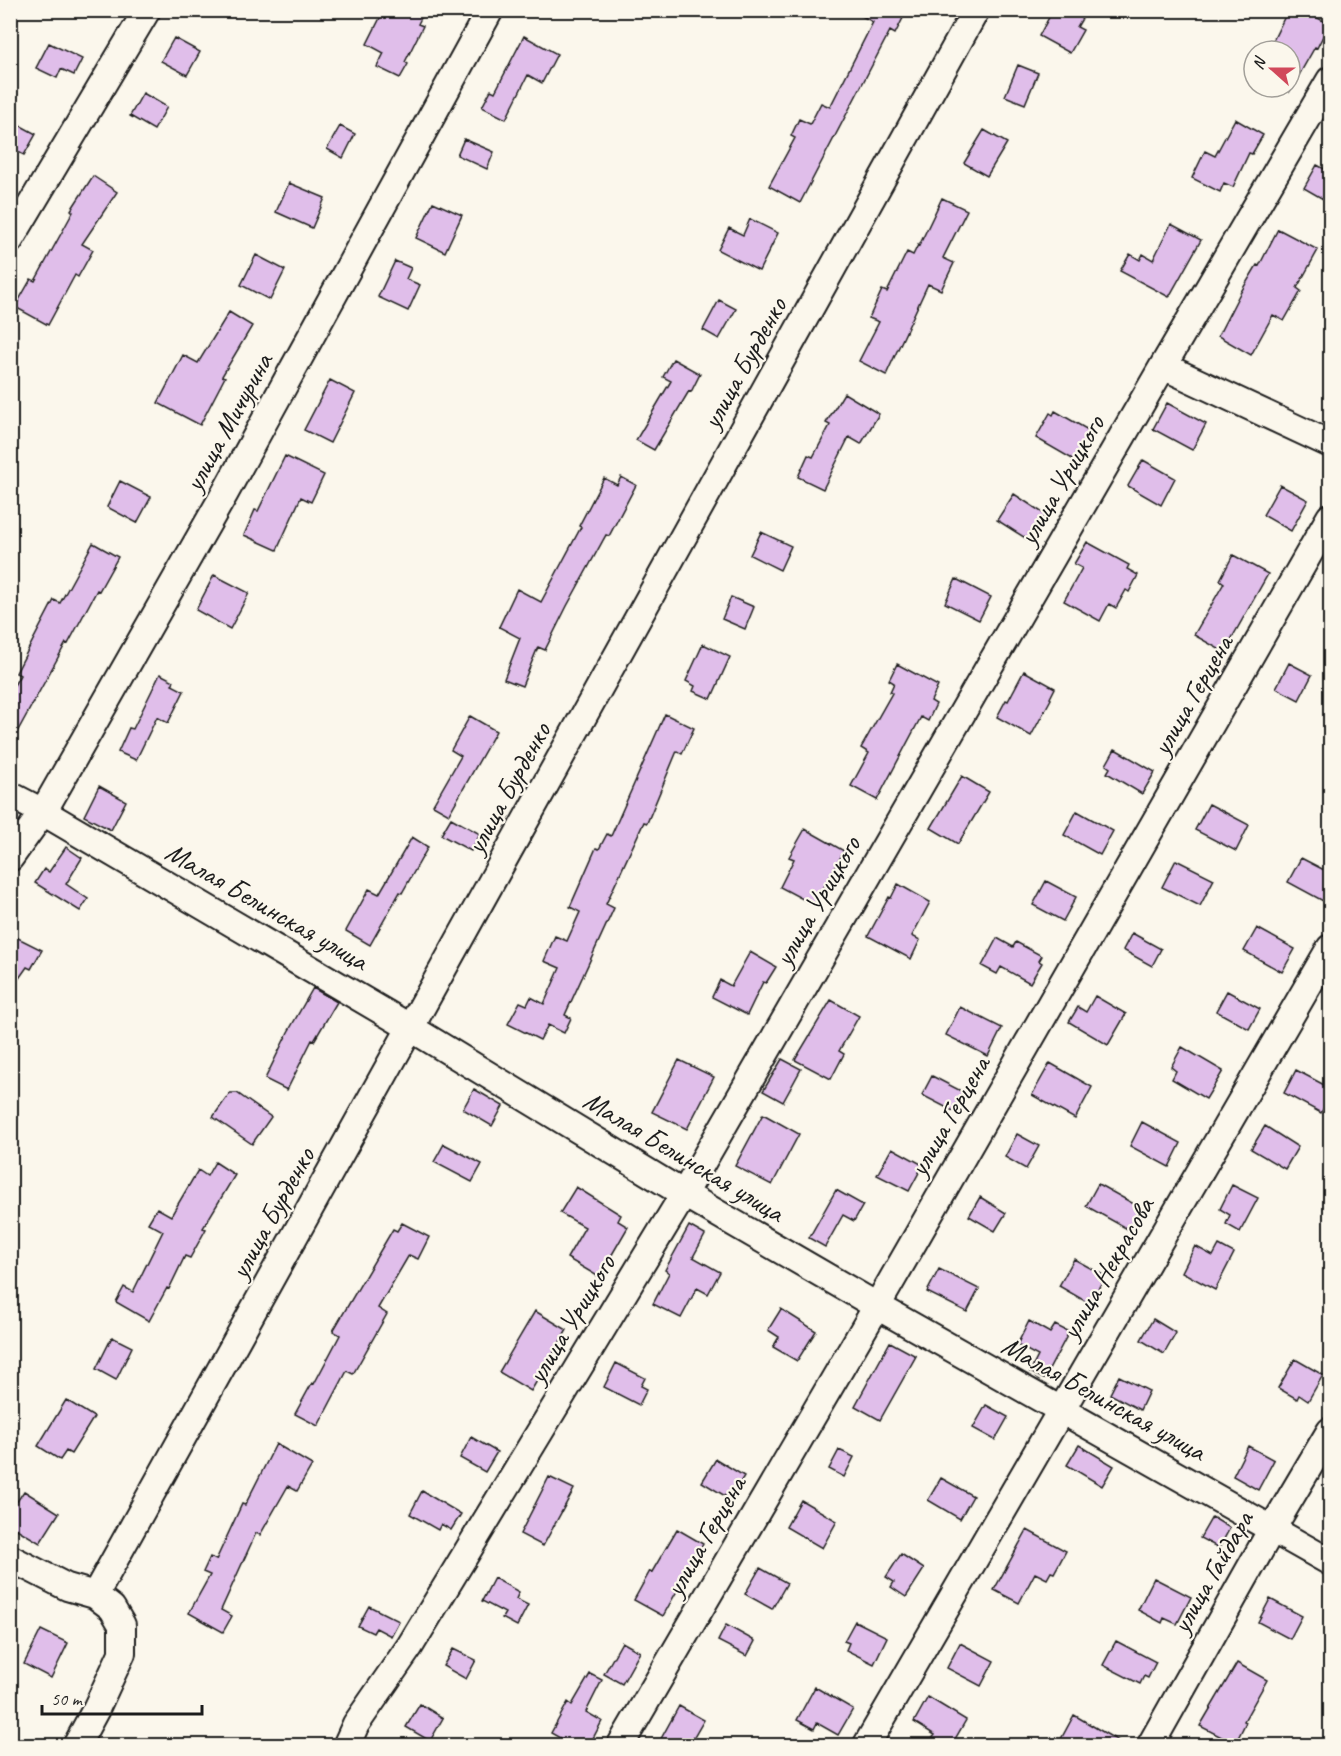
<svg xmlns="http://www.w3.org/2000/svg" width="1341" height="1756" font-family="Caveat,sans-serif">
<style>
.building{fill:#e0beea;stroke:#1c1c1c;stroke-width:1.5}
.lines{fill:none;stroke-linecap:round;stroke-linejoin:round}
.minor-casing{stroke:#1c1c1c;stroke-width:30}
.minor{stroke:#fbf7ec;stroke-width:26}
.labels{text-anchor:middle;dominant-baseline:central;stroke-width:4.5;stroke-linejoin:round;paint-order:stroke}
.street-label{font-size:28px;fill:#1c1c1c;stroke:#fbf7ec}
</style>
<rect width="100%" height="100%" fill="#fbf7ec"/>
<filter id="ink" filterUnits="userSpaceOnUse"><feTurbulence type="fractalNoise" baseFrequency=".0167" numOctaves="2"/><feDisplacementMap in="SourceGraphic" scale="12" xChannelSelector="R" yChannelSelector="G"/><feConvolveMatrix kernelMatrix="1 2 1 2 8 2 1 2 1" color-interpolation-filters="sRGB"/></filter>
<g filter="url(#ink)">
<path class="building" d="M384 10H425L418 24 423 26 405 62 408 64 400 78 377 67 384 53 367 44Z
M851 10H907L895 34 890 31 800 203 769 186 795 138 791 136 799 119 810 124 821 103 830 107 873 22Z
M1053 10H1087L1077 27 1083 30 1070 53 1039 36Z
M1288 10H1303L1329 24 1317 48 1315 47 1290 91V51H1268Z
M524 36 557 54 542 83 528 75 506 119 482 107 491 90 495 92Z
M174 38 200 52 187 75 161 61Z
M49 43 82 59 74 75 61 69 57 78 36 68Z
M1018 65 1038 73 1025 104 1005 96Z
M143 93 167 107 154 130 130 116Z
M1235 119 1263 135 1252 154 1249 153 1233 187 1224 183 1220 192 1192 178 1205 151 1215 156Z
M10 120 36 134 24 155 10 148Z
M340 126 355 134 343 158 327 149Z
M984 130 1007 143 987 176 964 163Z
M464 139 494 152 487 169 457 155Z
M1317 165 1330 172V203L1304 188Z
M93 176 117 192 82 244 93 250 78 277 75 275 48 325 15 307 31 279 35 281 73 212 71 210Z
M289 183 325 198 312 228 276 212Z
M942 198 967 210 943 258 954 263 941 290 928 284 886 375 859 361 879 322 869 318 882 290 887 292 907 252 913 255 918 245 919 246Z
M433 202 462 215 445 252 416 238Z
M750 219 778 233 759 271 718 250 729 228 743 235Z
M1171 224 1201 240 1169 297 1120 271 1130 254 1140 260 1143 254 1153 260Z
M1278 229 1318 250 1297 288 1301 291 1284 321 1273 315 1251 355 1218 336 1239 295 1257 265 1259 266Z
M256 255 285 270 270 300 241 285Z
M395 261 411 268 406 279 420 285 408 311 378 297Z
M719 300 736 309 719 339 703 330Z
M229 312 252 326 222 376 225 377 200 425 158 403 183 355 198 363Z
M673 359 700 374 691 392 689 391 654 450 636 440 671 381 663 377Z
M330 380 355 393 330 443 304 430Z
M844 393 879 414 861 444 849 437 823 489 798 477 808 455 813 457 830 425 826 423Z
M1167 403 1206 424 1192 450 1153 429Z
M1055 411 1090 431 1074 460 1036 438 1050 413 1053 415Z
M285 456 324 475 311 502 301 497 277 550 244 535 255 510 258 511Z
M1143 460 1175 478 1161 505 1128 486Z
M621 477 636 485 609 536 606 535 567 606 545 650 538 647 522 686 504 679 520 638 499 627 517 589 541 602 581 527 579 526 604 478 617 485Z
M120 481 151 497 137 523 107 507Z
M1280 485 1308 500 1291 531 1263 515Z
M1014 494 1046 515 1030 541 997 520Z
M761 532 791 546 780 570 750 555Z
M1087 542 1129 565 1127 569 1138 575 1129 592 1126 590 1116 608 1109 604 1100 621 1064 601 1082 568 1074 564Z
M93 543 118 557 99 591 97 590 68 644 66 643 10 745V692L20 675 16 673 54 600 60 603Z
M1233 555 1268 574 1224 652 1194 635 1224 583 1220 580Z
M214 575 249 593 230 629 196 610Z
M956 579 991 597 979 620 945 603Z
M731 597 754 607 745 629 722 619Z
M703 644 730 657 711 699 693 691 695 686 686 681Z
M1289 663 1312 675 1299 700 1276 688Z
M897 664 938 686 931 701 936 704 928 721 921 717 877 800 851 786 869 753 861 748 892 693 890 692 894 683 889 680Z
M1024 671 1055 688 1050 698 1051 699 1031 736 997 717 1006 700 1008 701Z
M160 674 174 681 172 685 184 691 168 723 157 717 136 760 118 752 129 728 133 729Z
M665 714 694 728 682 754 677 751 647 823 644 822 606 904 614 908 565 1015 571 1018 564 1033 548 1025 540 1040 508 1024 520 1002 527 1005 531 997 544 1004 560 968 544 961 555 936 567 941 580 912 570 907 596 848 599 849 607 834 611 836Z
M470 716 496 731 449 814 433 805 461 756 451 750Z
M1115 749 1155 772 1142 794 1107 773 1110 768 1106 765Z
M962 776 989 792 958 844 931 828Z
M99 786 126 801 111 830 84 816Z
M1209 804 1249 825 1236 851 1195 830Z
M1077 811 1113 831 1100 855 1064 835Z
M451 818 480 834 471 851 441 835Z
M805 829 844 851 814 905 780 887 794 859 789 857Z
M412 837 428 847 402 893 400 892 370 945 346 931 369 889 379 894Z
M66 847 82 858 66 884 88 899 80 911 35 883 44 869 49 872Z
M1301 858 1330 873V891L1325 902 1288 882Z
M1176 860 1214 879 1200 906 1162 887Z
M1046 881 1076 897 1063 921 1033 905Z
M898 884 930 902 912 936 920 940 911 959 868 936 889 897 891 898Z
M1257 928 1295 949 1282 972 1244 951Z
M1132 933 1161 949 1152 966 1123 950Z
M10 934 42 950 31 969 27 967 10 991Z
M997 938 1013 947 1016 942 1042 956 1039 961 1042 963 1030 983 1001 967 997 974 982 966Z
M750 952 776 967 766 983 763 982 747 1015 712 997 720 980 731 986Z
M313 988 337 1002 314 1041 312 1040 287 1090 265 1079 288 1032Z
M1227 991 1260 1009 1249 1029 1216 1011Z
M1095 996 1126 1014 1108 1045 1069 1022 1078 1007 1086 1012Z
M831 1000 859 1016 839 1051 844 1054 831 1079 795 1060Z
M960 1007 1002 1028 988 1056 946 1035Z
M1182 1047 1223 1071 1206 1099 1172 1079 1176 1071 1171 1067Z
M782 1059 801 1069 783 1102 763 1091Z
M679 1060 714 1077 687 1129 652 1112Z
M1050 1063 1092 1087 1075 1119 1032 1095Z
M1296 1070 1330 1088V1096L1321 1113 1284 1093Z
M932 1076 963 1092 953 1111 922 1095Z
M474 1089 503 1106 492 1126 463 1109Z
M230 1093H237L271 1117 252 1144 213 1117Z
M763 1114 799 1134 772 1185 735 1166Z
M1142 1122 1181 1143 1169 1167 1130 1146Z
M1265 1126 1298 1147 1285 1169 1251 1149Z
M1017 1134 1039 1146 1026 1169 1005 1157Z
M444 1144 482 1164 472 1182 434 1162Z
M892 1148 923 1165 909 1191 877 1175Z
M215 1162 235 1175 203 1228 206 1229 190 1258 185 1256 169 1289 167 1288 149 1321 116 1302 124 1287 133 1292 163 1231 148 1223 157 1208 171 1216 198 1170 207 1176Z
M1098 1184 1143 1209 1131 1231 1086 1206Z
M1232 1185 1258 1198 1240 1232 1226 1224 1230 1215 1220 1209Z
M576 1187 621 1215 618 1221 628 1227 599 1277 567 1258 585 1227 560 1213Z
M836 1190 863 1205 854 1221 843 1215 825 1247 809 1238Z
M980 1197 1006 1213 995 1231 969 1216Z
M402 1223 429 1237 418 1259 409 1255 378 1308 387 1314 353 1374 347 1371 318 1426 295 1414 312 1383 314 1384 340 1335 333 1331 393 1229 397 1231Z
M689 1226 705 1235 693 1257 720 1272 708 1294 697 1288 681 1318 653 1304 669 1273 665 1270Z
M1219 1245 1234 1253 1215 1290 1182 1272 1195 1246 1213 1256Z
M1074 1259 1105 1276 1090 1304 1059 1286Z
M939 1269 979 1289 967 1312 927 1292Z
M781 1309 816 1331 797 1361 773 1347 779 1337 768 1330Z
M535 1311 567 1330 531 1391 499 1372Z
M1153 1319 1176 1333 1164 1354 1141 1340Z
M1029 1321 1050 1333 1055 1325 1069 1332 1044 1379 1030 1372 1038 1356 1017 1345Z
M112 1337 132 1347 116 1380 96 1369Z
M890 1342 916 1356 880 1420 855 1406Z
M1295 1359 1323 1375 1308 1401 1299 1395 1297 1399 1278 1388Z
M616 1363 645 1378 641 1386 647 1389 639 1405 604 1387Z
M1119 1376 1149 1391 1140 1410 1110 1394Z
M66 1400 94 1417 71 1454 66 1451 60 1460 38 1446Z
M986 1405 1008 1417 995 1440 973 1428Z
M471 1437 497 1452 485 1472 460 1458Z
M276 1444 312 1465 297 1491 288 1486 260 1535 256 1533 221 1610 232 1616 223 1632 189 1613 210 1575 203 1572 210 1557 216 1560 242 1504 245 1505Z
M1079 1445 1114 1466 1102 1486 1067 1465Z
M1248 1446 1274 1460 1258 1490 1233 1476Z
M839 1450 854 1457 844 1477 829 1469Z
M716 1459 744 1476 730 1499 702 1482Z
M549 1477 574 1489 543 1546 520 1534Z
M941 1478 973 1496 960 1519 928 1500Z
M24 1491 59 1513 40 1543 10 1525V1512Z
M422 1491 461 1514 451 1530 441 1524 438 1530 410 1514Z
M801 1500 837 1521 822 1548 786 1527Z
M1212 1517 1230 1528 1219 1548 1200 1538Z
M677 1529 703 1544 663 1616 634 1600 650 1571 652 1572Z
M1027 1530 1066 1551 1054 1573 1051 1572 1047 1579 1035 1573 1019 1603 994 1590Z
M901 1554 924 1569 906 1597 891 1587 894 1582 886 1577Z
M760 1568 787 1583 772 1609 745 1594Z
M494 1578 519 1592 516 1599 528 1605 517 1626 502 1618 505 1613 482 1601Z
M1154 1578 1191 1597 1177 1624 1164 1618 1162 1623 1138 1610Z
M1270 1599 1302 1616 1290 1639 1258 1622Z
M369 1606 399 1621 391 1636 376 1628 373 1633 358 1626Z
M855 1621 887 1637 874 1664 846 1650 849 1643 844 1641Z
M726 1625 755 1641 747 1656 718 1641Z
M41 1630 68 1643 51 1678 24 1664Z
M1116 1641 1156 1662 1148 1678 1144 1676 1140 1684 1103 1665Z
M622 1642 640 1652 622 1684 604 1674Z
M960 1643 994 1661 981 1686 947 1668Z
M453 1649 476 1660 466 1679 443 1666Z
M1237 1663 1267 1680 1244 1721 1246 1722 1235 1744 1200 1726Z
M590 1674 602 1680 586 1712 602 1721 589 1746H574L551 1733 568 1702 572 1705Z
M815 1687 853 1709 838 1735 817 1723 814 1729 797 1720Z
M928 1697 966 1720 951 1746H941L931 1740 935 1735 914 1722Z
M420 1704 443 1718 430 1741 406 1727Z
M679 1706 704 1720 689 1746H657Z
M1074 1715 1127 1746H1073L1061 1739Z"/>
<g class="lines">
<g class="minor-casing">
<path id="minor" d="M10 240 147 10
M1163 366 1330 444
M10 795 43 812 411 1028 684 1194 877 1306 1330 1562
M10 858 43 812 225 493 490 10
M10 1558 67 1587 95 1595 112 1608 122 1625V1653L96 1709 76 1746
M95 1595 976 10
M346 1746 356 1724 410 1646 684 1194 1163 366 1330 80
M620 1746 877 1306 1330 517
M866 1746 1330 948
M1150 1746 1272 1529 1330 1431"/>
</g>
<use href="#minor" class="minor"/>
</g>
</g>
<g class="labels">
<g class="street-label">
<text transform="translate(744 363) rotate(-61)">улица Бурденко</text>
<text transform="translate(228 422) rotate(-61)">улица Мичурина</text>
<text transform="translate(1061 480) rotate(-60)">улица Урицкого</text>
<text transform="translate(1192 695) rotate(-60)">улица Герцена</text>
<text transform="translate(508 788) rotate(-61)">улица Бурденко</text>
<text transform="translate(817 901) rotate(-60)">улица Урицкого</text>
<text transform="translate(267 906) rotate(30)">Малая Белинская улица</text>
<text transform="translate(949 1116) rotate(-60)">улица Герцена</text>
<text transform="translate(684 1156) rotate(31)">Малая Белинская улица</text>
<text transform="translate(272 1213) rotate(-61)">улица Бурденко</text>
<text transform="translate(1107 1268) rotate(-60)">улица Некрасова</text>
<text transform="translate(571 1319) rotate(-59)">улица Урицкого</text>
<text transform="translate(1104 1398) rotate(29)">Малая Белинская улица</text>
<text transform="translate(705 1536) rotate(-60)">улица Герцена</text>
<text transform="translate(1212 1572) rotate(-60)">улица Гайдара</text>
</g>
</g>
<rect width="1341" height="1756" fill="none" stroke="#fbf7ec" stroke-width="36"/>
<rect x="18" y="18" width="1305" height="1720" fill="none" stroke="#1c1c1c" stroke-width="2" filter="url(#ink)"/>
<g transform="translate(1272 69) rotate(291)"><circle r="28" fill="#fbf7ec" stroke="#a29f99" stroke-width="1.5"/>
<path d="M0-4.5L10 22L0 15L-10 22Z" fill="#d1495b"/>
<text y="-9" font-size="16" font-weight="bold" text-anchor="middle" fill="#1c1c1c">N</text>
</g>
<path d="M42 1705v9h160v-9" fill="none" stroke="#1c1c1c" stroke-width="3"/>
<text x="51" y="1705" font-size="18" fill="#1c1c1c" stroke="#fbf7ec" stroke-width="4.5" paint-order="stroke">50 m</text>
</svg>
